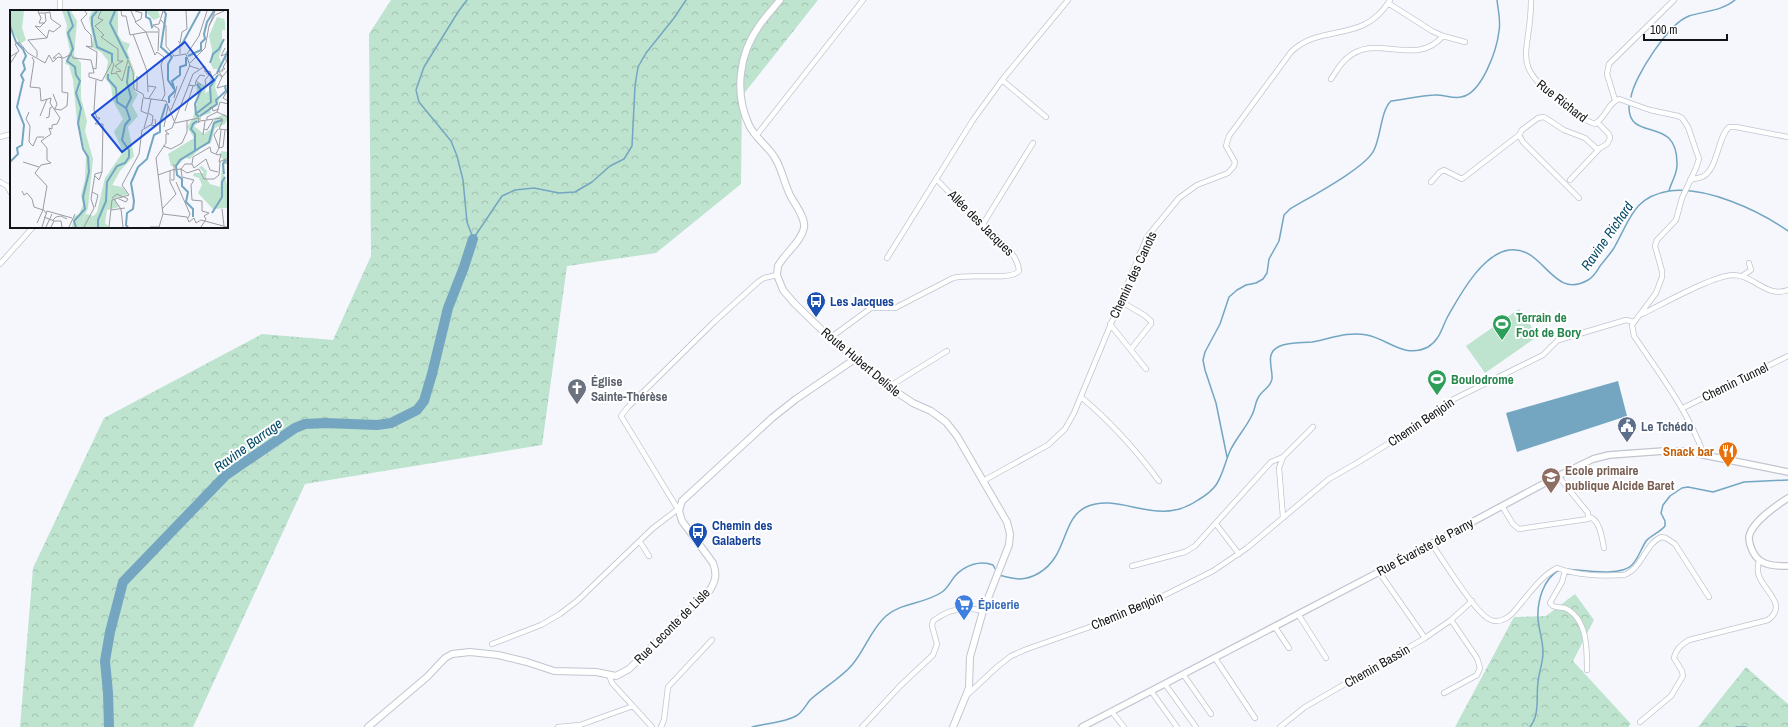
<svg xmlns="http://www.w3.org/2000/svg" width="1788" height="727" font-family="'Archivo Narrow',sans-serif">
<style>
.forest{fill:url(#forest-crowns)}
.pitch{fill:#bee3ce}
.water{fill:#74a6c2}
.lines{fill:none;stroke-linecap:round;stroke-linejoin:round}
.stream{stroke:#74a6c2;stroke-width:1.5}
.river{stroke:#74a6c2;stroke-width:10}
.minor-casing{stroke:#c2c5cf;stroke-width:6}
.tertiary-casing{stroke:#c2c5cf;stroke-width:8}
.secondary-casing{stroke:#c2c5cf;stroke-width:8}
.minor{stroke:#fff;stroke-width:4.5}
.tertiary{stroke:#fff;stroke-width:5.5}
.secondary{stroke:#fff;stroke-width:6}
.labels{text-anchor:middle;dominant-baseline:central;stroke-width:4;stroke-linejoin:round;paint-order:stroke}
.street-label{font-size:13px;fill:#131417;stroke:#fff}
.transit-label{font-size:13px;font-weight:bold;fill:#164399;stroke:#fff;text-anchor:start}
.leisure-label{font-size:13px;font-weight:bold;fill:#27864d;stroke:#fff;text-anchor:start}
.worship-label{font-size:13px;font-weight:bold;fill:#5b616d;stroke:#fff;text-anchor:start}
.service-label{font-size:13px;font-weight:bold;fill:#4e5e75;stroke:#fff;text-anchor:start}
.food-label{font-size:13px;font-weight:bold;fill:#c56008;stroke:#fff;text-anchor:end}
.education-label{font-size:13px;font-weight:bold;fill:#785e54;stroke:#fff;text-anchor:start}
.shop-label{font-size:13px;font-weight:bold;fill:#366cbe;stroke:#fff;text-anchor:start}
.water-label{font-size:14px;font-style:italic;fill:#054a67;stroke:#fff}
.inset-river{fill:none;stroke:#74a6c2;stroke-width:2}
.inset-road{fill:none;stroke:#9b9ca1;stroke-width:1}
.view{fill:#1d4ed8;fill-opacity:0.15;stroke:#1d4ed8;stroke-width:2}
.inset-edge{fill:none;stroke:#131417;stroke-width:2}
</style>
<defs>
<pattern id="forest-crowns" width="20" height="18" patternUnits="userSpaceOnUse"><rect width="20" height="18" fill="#bee3ce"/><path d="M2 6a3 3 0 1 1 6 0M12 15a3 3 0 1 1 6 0" fill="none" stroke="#a2c2b0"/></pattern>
</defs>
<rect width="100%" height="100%" fill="#f5f7fd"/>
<path class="forest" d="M391 0H818L742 96 741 184 656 253 567 266 542 445 305 484 193 727H20L33 568 104 418 262 334 333 340 371 256 369 34Z
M1575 594 1594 620 1573 661 1631 724 1628 727H1455L1514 617 1546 616Z
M1746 667 1788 704V727H1698Z"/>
<path class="pitch" d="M1519 309 1538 336 1485 373 1466 346Z"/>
<path class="water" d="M1618 381 1627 416 1517 452 1506 413Z"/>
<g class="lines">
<path class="stream" d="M467 0 458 12 424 67 416 90 419 102 451 141 457 156 463 180 467 222 473 238
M1631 97C1634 77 1669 23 1689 16 1705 11 1722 11 1735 0
M1669 191C1706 186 1758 210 1788 231
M473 239 502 196 515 190 534 188 559 193 575 192 592 182 610 166 624 159 632 146 635 86 638 67 646 53 674 18 686 0
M1227 457 1216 403 1205 370 1203 360 1205 352 1220 324 1229 297 1237 290 1246 285 1256 283 1263 279 1267 273 1269 259 1279 241 1284 215 1290 209C1308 198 1366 168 1374 150 1381 136 1381 110 1391 101 1405 99 1420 96 1434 95 1443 94 1452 99 1461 97 1482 94 1497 49 1499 31 1501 21 1498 10 1497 0
M1566 569C1582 570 1621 577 1632 565 1638 559 1641 549 1646 541 1652 535 1660 532 1665 526V521L1661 513 1663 505 1670 496 1682 488 1688 487 1713 492 1744 482 1788 480
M999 575C1014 579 1024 582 1039 573 1068 556 1061 519 1086 507 1121 491 1156 529 1198 500 1205 496 1211 492 1216 485 1223 475 1225 462 1230 451 1236 438 1246 428 1252 415 1255 410 1255 403 1258 398 1261 391 1271 387 1272 379 1273 367 1264 353 1280 346 1289 342 1302 343 1312 342 1330 339 1347 331 1367 335 1388 339 1404 359 1428 347 1440 340 1442 327 1448 316 1460 295 1482 254 1509 250 1544 245 1552 301 1588 280 1594 277 1597 271 1600 266 1605 260 1610 254 1614 248 1630 220 1633 197 1669 191 1671 182 1677 175 1677 165 1678 113 1628 144 1629 106
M752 727C767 723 783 723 796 716 802 713 806 705 810 700 823 688 841 678 852 665 865 650 871 629 886 616 902 602 925 604 942 592 948 588 950 582 955 576 965 565 980 560 993 565L997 572
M1530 727C1540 714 1536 698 1538 682 1539 672 1543 663 1543 652 1543 641 1539 630 1538 619 1537 602 1543 579 1559 570
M1736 727H1746"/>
<path class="river" d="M109 727 108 693 105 661 110 632 123 582 226 475 295 428 305 424 325 423 377 425 391 423 417 410 424 401 432 374 448 308 464 267 473 239"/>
<g class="minor-casing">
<path id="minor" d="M60 0V11
M1531 0C1531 56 1508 63 1561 102 1572 110 1582 120 1595 124 1606 117 1608 103 1619 99L1650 110 1678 116 1682 118 1688 127 1699 159 1696 168 1682 198 1676 220 1657 240 1655 246 1662 271V277L1656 293 1632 325 1634 336C1660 374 1688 411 1704 455
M1388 3 1432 31 1443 36 1465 42
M1331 79C1336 72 1340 64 1346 59 1376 31 1415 69 1443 36
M1002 80 1046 117
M1615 100 1607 74 1609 64 1674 0
M756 136 863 0
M0 137 11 134
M1570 180 1600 148
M1690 180C1694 179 1698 178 1702 177 1718 170 1717 138 1729 127H1736L1788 137
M0 182 7 186 11 193
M1431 182 1440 172 1444 170 1462 179 1519 135
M1579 198 1523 142 1519 135 1522 130 1538 118 1544 117 1564 130 1585 138 1596 148H1600L1607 144 1610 138 1609 134 1597 122
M983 224 1033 143
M887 258 973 120 1002 80 1068 0
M0 264 33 227
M1742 276 1751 270 1749 263
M1120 301 1144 315 1151 321V324L1131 349
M1642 314C1663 304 1712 276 1733 275 1754 275 1766 298 1788 290
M1110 324 1146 369
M830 338 871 308H895L953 278C968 273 1011 281 1019 271 1018 251 989 231 975 218 962 206 949 192 936 179
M890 386 947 351
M1081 397C1111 422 1136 450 1159 481
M1683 408 1788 356
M983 481 1048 445 1065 429 1074 413 1147 237 1179 198 1197 185 1228 173 1234 166 1235 162 1226 146 1229 136 1291 52C1322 22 1363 45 1390 0
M1502 506 1513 524 1519 529 1588 519V513L1558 476
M679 511 621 416 628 407 714 322 758 282 764 278 777 275
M1283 517 1279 468 1283 457 1313 427
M1589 517C1600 519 1602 539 1604 548
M1216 524 1239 554
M640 542 649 556
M1431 543C1442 558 1476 615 1491 620 1501 624 1511 616 1517 608 1529 594 1541 576 1557 568 1579 576 1602 576 1624 575 1642 569 1645 544 1661 537L1666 538 1675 544 1709 597
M1132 566 1185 552 1195 546 1271 462 1283 457
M1565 571 1562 582 1550 603 1553 606C1557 608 1561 607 1565 608 1588 619 1587 650 1587 670
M1379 572 1425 638
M1298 614 1326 658
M1275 627 1289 648
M492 644 541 625 560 614 577 601 652 529 678 509
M1215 658 1255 718
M1183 674 1211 714
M609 675 612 683 652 727
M1165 684 1196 727
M1151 691 1177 727
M1444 693 1477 675 1480 668 1477 658 1451 620
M967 695 997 667 1011 656 1027 649 1087 628 1151 602 1213 571 1247 548 1329 479 1357 463 1433 416 1454 399 1543 355 1557 341 1562 339 1626 320 1634 322
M1112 712 1124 727
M1640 722 1671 696 1683 676 1682 671 1674 658C1676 649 1681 645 1689 640L1768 620C1788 605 1765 592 1759 576 1757 571 1758 565 1759 561
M558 727 580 725 633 706
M661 727 664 720 668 687 712 640
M862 727 900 686 933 655 937 644 932 626 933 621C948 609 965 606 983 611
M1280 727 1305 707 1425 638 1451 620 1472 601"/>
</g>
<g class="tertiary-casing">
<path id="tertiary" d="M1788 498C1777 505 1751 523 1749 537 1749 542 1751 548 1753 552 1760 566 1774 566 1788 566
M1082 727 1379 572 1558 476 1593 459 1609 455 1664 451H1684L1788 472"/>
</g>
<g class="secondary-casing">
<path id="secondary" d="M780 0C773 9 765 17 759 26 739 54 734 93 749 125 755 138 768 146 775 158 782 169 784 183 790 195 794 203 806 218 804 228 801 242 785 253 778 266L777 275 783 290 794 303 830 338 898 393 913 403 931 411 946 422 957 436 1007 522 1010 534 1009 545 983 611 970 657 969 688 953 727
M368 727 427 677 445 658 452 654 470 652 498 655 527 662 554 671 596 672 616 676 629 669 710 590C716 580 717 574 713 563L682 521 679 511 682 501 772 418 796 399 855 359"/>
</g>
<use href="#minor" class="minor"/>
<use href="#tertiary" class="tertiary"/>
<use href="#secondary" class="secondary"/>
</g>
<defs>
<g id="bus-pin" transform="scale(1)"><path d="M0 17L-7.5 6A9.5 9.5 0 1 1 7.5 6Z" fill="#1a4fb4" stroke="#fff"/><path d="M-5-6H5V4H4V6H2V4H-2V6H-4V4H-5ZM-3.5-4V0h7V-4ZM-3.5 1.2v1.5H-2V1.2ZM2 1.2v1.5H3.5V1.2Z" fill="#fff"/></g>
<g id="stadium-pin" transform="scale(1)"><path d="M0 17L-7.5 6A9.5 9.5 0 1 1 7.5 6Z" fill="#2e9e5b" stroke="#fff"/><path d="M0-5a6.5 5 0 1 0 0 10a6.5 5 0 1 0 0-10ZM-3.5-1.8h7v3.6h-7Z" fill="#fff"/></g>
<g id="church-pin" transform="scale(1)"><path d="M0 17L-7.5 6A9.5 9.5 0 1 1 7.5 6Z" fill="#6b7280" stroke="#fff"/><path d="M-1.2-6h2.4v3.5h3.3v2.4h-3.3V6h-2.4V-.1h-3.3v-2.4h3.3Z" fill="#fff"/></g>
<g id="civic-pin" transform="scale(1)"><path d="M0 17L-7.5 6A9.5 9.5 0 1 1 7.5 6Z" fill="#5c6f8a" stroke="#fff"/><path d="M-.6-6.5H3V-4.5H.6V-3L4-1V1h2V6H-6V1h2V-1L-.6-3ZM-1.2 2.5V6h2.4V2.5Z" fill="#fff"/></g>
<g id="restaurant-pin" transform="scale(1)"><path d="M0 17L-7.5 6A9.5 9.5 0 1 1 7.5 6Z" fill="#e8710a" stroke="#fff"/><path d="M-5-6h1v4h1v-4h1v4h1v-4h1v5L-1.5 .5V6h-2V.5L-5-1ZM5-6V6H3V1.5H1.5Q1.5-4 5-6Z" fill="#fff"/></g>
<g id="school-pin" transform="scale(1)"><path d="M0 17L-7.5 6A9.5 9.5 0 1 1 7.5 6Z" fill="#8d6e63" stroke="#fff"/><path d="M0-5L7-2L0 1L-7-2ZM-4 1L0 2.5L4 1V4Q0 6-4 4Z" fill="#fff"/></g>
<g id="supermarket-pin" transform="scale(1)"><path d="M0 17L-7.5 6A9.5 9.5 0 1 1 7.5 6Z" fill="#3f7fe0" stroke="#fff"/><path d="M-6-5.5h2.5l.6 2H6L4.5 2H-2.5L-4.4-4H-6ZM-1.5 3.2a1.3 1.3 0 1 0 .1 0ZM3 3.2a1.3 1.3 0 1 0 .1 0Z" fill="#fff"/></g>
</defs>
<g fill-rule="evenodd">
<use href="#bus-pin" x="816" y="301"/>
<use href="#stadium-pin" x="1502" y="324"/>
<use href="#stadium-pin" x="1437" y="379"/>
<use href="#church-pin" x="577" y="388"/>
<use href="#civic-pin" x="1627" y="426"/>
<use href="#restaurant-pin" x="1728" y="451"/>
<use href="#school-pin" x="1551" y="477"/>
<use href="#bus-pin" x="698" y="532"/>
<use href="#supermarket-pin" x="964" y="604"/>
</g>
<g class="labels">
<g class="street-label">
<text transform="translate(1562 101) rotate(38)">Rue Richard</text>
<text transform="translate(981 223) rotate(45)">Allée des Jacques</text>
<text transform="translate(1133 275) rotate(-65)">Chemin des Canots</text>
<text transform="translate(861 362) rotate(40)">Route Hubert Delisle</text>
<text transform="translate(1735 382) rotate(-26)">Chemin Tunnel</text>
<text transform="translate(1421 422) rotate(-34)">Chemin Benjoin</text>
<text transform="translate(1425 547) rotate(-28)">Rue Évariste de Parny</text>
<text transform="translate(1127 611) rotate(-23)">Chemin Benjoin</text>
<text transform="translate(672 626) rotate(-45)">Rue Leconte de Lisle</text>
<text transform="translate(1377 666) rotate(-30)">Chemin Bassin</text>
</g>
<g class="transit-label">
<text x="830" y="301">Les Jacques</text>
<text x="712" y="525">Chemin des<tspan x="712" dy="15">Galaberts</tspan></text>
</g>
<g class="leisure-label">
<text x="1516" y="317">Terrain de<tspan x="1516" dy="15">Foot de Bory</tspan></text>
<text x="1451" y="379">Boulodrome</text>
</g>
<g class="worship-label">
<text x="591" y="381">Église<tspan x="591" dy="15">Sainte-Thérèse</tspan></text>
</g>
<g class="service-label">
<text x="1641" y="426">Le Tchédo</text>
</g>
<g class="food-label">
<text x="1714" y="451">Snack bar</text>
</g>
<g class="education-label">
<text x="1565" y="470">Ecole primaire<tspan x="1565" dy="15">publique Alcide Baret</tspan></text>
</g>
<g class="shop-label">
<text x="978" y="604">Épicerie</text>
</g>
<g class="water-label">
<text transform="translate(1607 236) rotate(-55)">Ravine Richard</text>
<text transform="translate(248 445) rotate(-36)">Ravine Barrage</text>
</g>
</g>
<g transform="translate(10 10)">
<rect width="218" height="218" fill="#f5f7fd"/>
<path d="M102 175 112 177 118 184 105 189 109 197 97 200 95 213 99 217H95L92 216V207L100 194 99 182ZM76 204 84 206 82 208 85 217H70Z" fill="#bee3ce"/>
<path d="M0 1H14L12 18 16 30 10 34 0 17ZM52 1H61L67 11 64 45 71 53V88L77 111 75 121 83 149 78 198 70 217H62L64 207 69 204 73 195 71 185 75 170 76 146 67 112 63 70 59 55 55 54 60 41 56 23 57 15ZM82 1H108V25L112 31 120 34 117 41 125 63 124 80 128 84 122 95 128 106 118 117 124 146 110 161 99 181 100 194 92 207V216L95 217H85L82 208 87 202 95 168 113 142 104 122 113 109 103 91 101 76 95 68 98 51 91 42 81 37 83 29 79 8ZM135 1H148L150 7 144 10ZM207 7 214 9 215 12V20H212V38L209 46 212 55 209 59H203L201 54 202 40 199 26ZM200 68 206 69 205 77 209 89 208 94 200 100 201 103 191 106V110L184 116 194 124 201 119 205 108 215 104 218 108 215 114 205 118 201 133 191 137 180 149 175 148 167 156H161L158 144 184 128 177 117 183 108 188 89 186 75 188 72 196 76 195 83 199 81ZM211 141 218 142 213 161 218 178 217 198 203 199 188 183 192 175 189 168 183 166 184 163H194L189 157 192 156 197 161 196 168 200 174 210 177 213 149 210 146Z" fill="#bee3ce"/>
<path class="inset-river" d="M58 1 63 16 58 23 63 39 57 51 65 57 66 65 70 71 66 83 71 98 68 113 73 139 78 147 79 162 73 187 75 199 64 211 66 217M87 1 82 7V15L87 37 102 44V52M105 1 100 13 118 49M136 1V7L140 9 142 17 143 16M154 1 156 4 151 37 162 47 158 54V70L164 79M0 16 6 32 13 39 16 46 13 52 15 59 11 65 14 71M171 36 190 1M178 46 191 40V33L195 29 194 24 197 12 204 1M200 53 203 44 209 39 214 29M207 63 218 41M98 64V69L106 78 107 92 116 98 121 88 117 72 119 56M187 74 191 80 185 94 186 104 189 107M159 93V87L165 81 162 71 170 65V57L176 55V47M187 103 201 92 200 77 208 65M190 106 207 94 206 90 216 81 215 76M185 140V124L181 119 183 114 187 111M0 152 8 144 7 138 12 135 14 115 7 97 13 71M214 164 213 154 215 150M202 203 212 187V172L215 167M183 207V199L176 192 178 182 172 176V169L167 165 166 156 170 150 199 132 204 113 212 110M88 217V210L96 191 97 172 107 156 115 153 119 147V140L112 130 115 115 120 109 116 98M118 217 116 215 117 203 123 199 124 191 121 173 128 157 137 149 144 125 150 122V113L156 94"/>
<path class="inset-road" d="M28 1 31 8 29 13H35M75 1 77 4 71 10 75 19 81 25 82 37 76 36 87 42 86 59 83 58M91 1 88 8 93 10 85 16 94 25 91 27 108 39V51H113L105 56 111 61 106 62M111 1 112 6H116L120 25 136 22 145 45 147 42 154 47 151 55 155 84 152 90M121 1 126 12M125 1 132 3 131 9 125 12 128 15 136 22H148M35 3 40 2 41 9 51 16 43 22 39 20 37 28M151 10 156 16V36L164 46 176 44 180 56 189 59M199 16 205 1M123 24 137 61 138 82M168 31 170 33V44M170 33 172 22 177 19 176 1M215 38 211 46 216 44V51M148 41 149 19 143 15 149 14 153 1M177 44 189 26 197 1M0 47 9 41 5 34 9 32 18 43 35 53 39 45 43 52 48 47 54 48 61 44 63 48 81 50 84 63H79V67L92 71 102 52 104 54 101 64 106 63 112 71 118 50 123 62 124 79 133 84 134 88 156 91 165 113 189 108 188 113 190 111 211 108 213 110 209 119 218 120M22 47 24 51 20 77 30 78 31 91 41 88 40 93 50 108 47 114 42 115V119L39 118 41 124 31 131 37 138V150L41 153 31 155 25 163 37 176 33 199 36 203M27 47V41L18 30 37 28 25 16 30 17 36 11 35 3H28M46 48H43L49 43 52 47M218 49 213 57 215 59H212L213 61H209L212 67 218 60M180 53 195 38 199 16 205 5 214 1M0 54 7 43M196 63 199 65 195 70 196 76M186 71 190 65 195 66M178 75 185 76 186 71 191 75M138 76 146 77 139 88M127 80V66M218 80 213 88 218 91M43 84 47 94 45 99M133 88 131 101 138 104M164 88 167 76M218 94 210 92 207 102 218 107M199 98 202 97 203 101 209 99M44 99 51 100 57 96 58 83 52 82V48M161 100 180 55M175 101 183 76M19 102 16 109 20 116 19 132 23 136 27 127H34M30 106 37 89M36 108 39 107 40 98 42 97M197 110V107L207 102M85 114 90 108H87L84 100 86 70M141 115 146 116 145 109M154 117 158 96M134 118 138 104M194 119 197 120 203 110M193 125 195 111M153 136 161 139 172 133 177 122V110M209 138 213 137 215 120M209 138 211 120M206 144 209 138 204 125 208 119M13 152 29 157M182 154 184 158 196 149 200 160 208 162M148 165 162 160 171 159 177 163 189 159 194 169H204L209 165 210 152M85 166 89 170 92 162 93 114H85M161 170H164V154M166 172 180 204 178 208M112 175 129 144 132 120 142 114 143 106 138 103 141 89M12 181 14 185 17 183 22 189 24 197 33 200M82 182 88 185 85 197M102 188 107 184 113 187M104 189 111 199 113 217M109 189 116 192 118 189 114 187M152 199 166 184 160 172V161M212 199 214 216M101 200 115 198M153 204 177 207 179 212 184 208 186 213 191 210 217 217M34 207 44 211 41 217M43 210 46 207 51 206 57 209M44 211H51L52 217M27 213 33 200M32 217 37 201 62 208M36 217 42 204M59 217 65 204M74 217 84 198 81 189 85 164 92 162M99 217 102 190 119 185 112 175M140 217H149L153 204 146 148 156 133V124H159L155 121 162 118 183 64 195 56V62L200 61 202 67 207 63 212 67 207 78 218 75M191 217 196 209 194 206 199 203 192 201V191L182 190 181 175 184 170 172 167 171 159 175 154H182L183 147 200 137 201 142 208 145 211 144 209 152 218 148 215 153H218"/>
<path class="view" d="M175 32 204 70 112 142 82 105Z"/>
<rect width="218" height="218" class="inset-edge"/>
</g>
<path d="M1644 34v6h83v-6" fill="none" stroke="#131417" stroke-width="2"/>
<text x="1650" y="34" font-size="12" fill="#131417" stroke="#ffffff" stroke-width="3" paint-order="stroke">100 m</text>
</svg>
